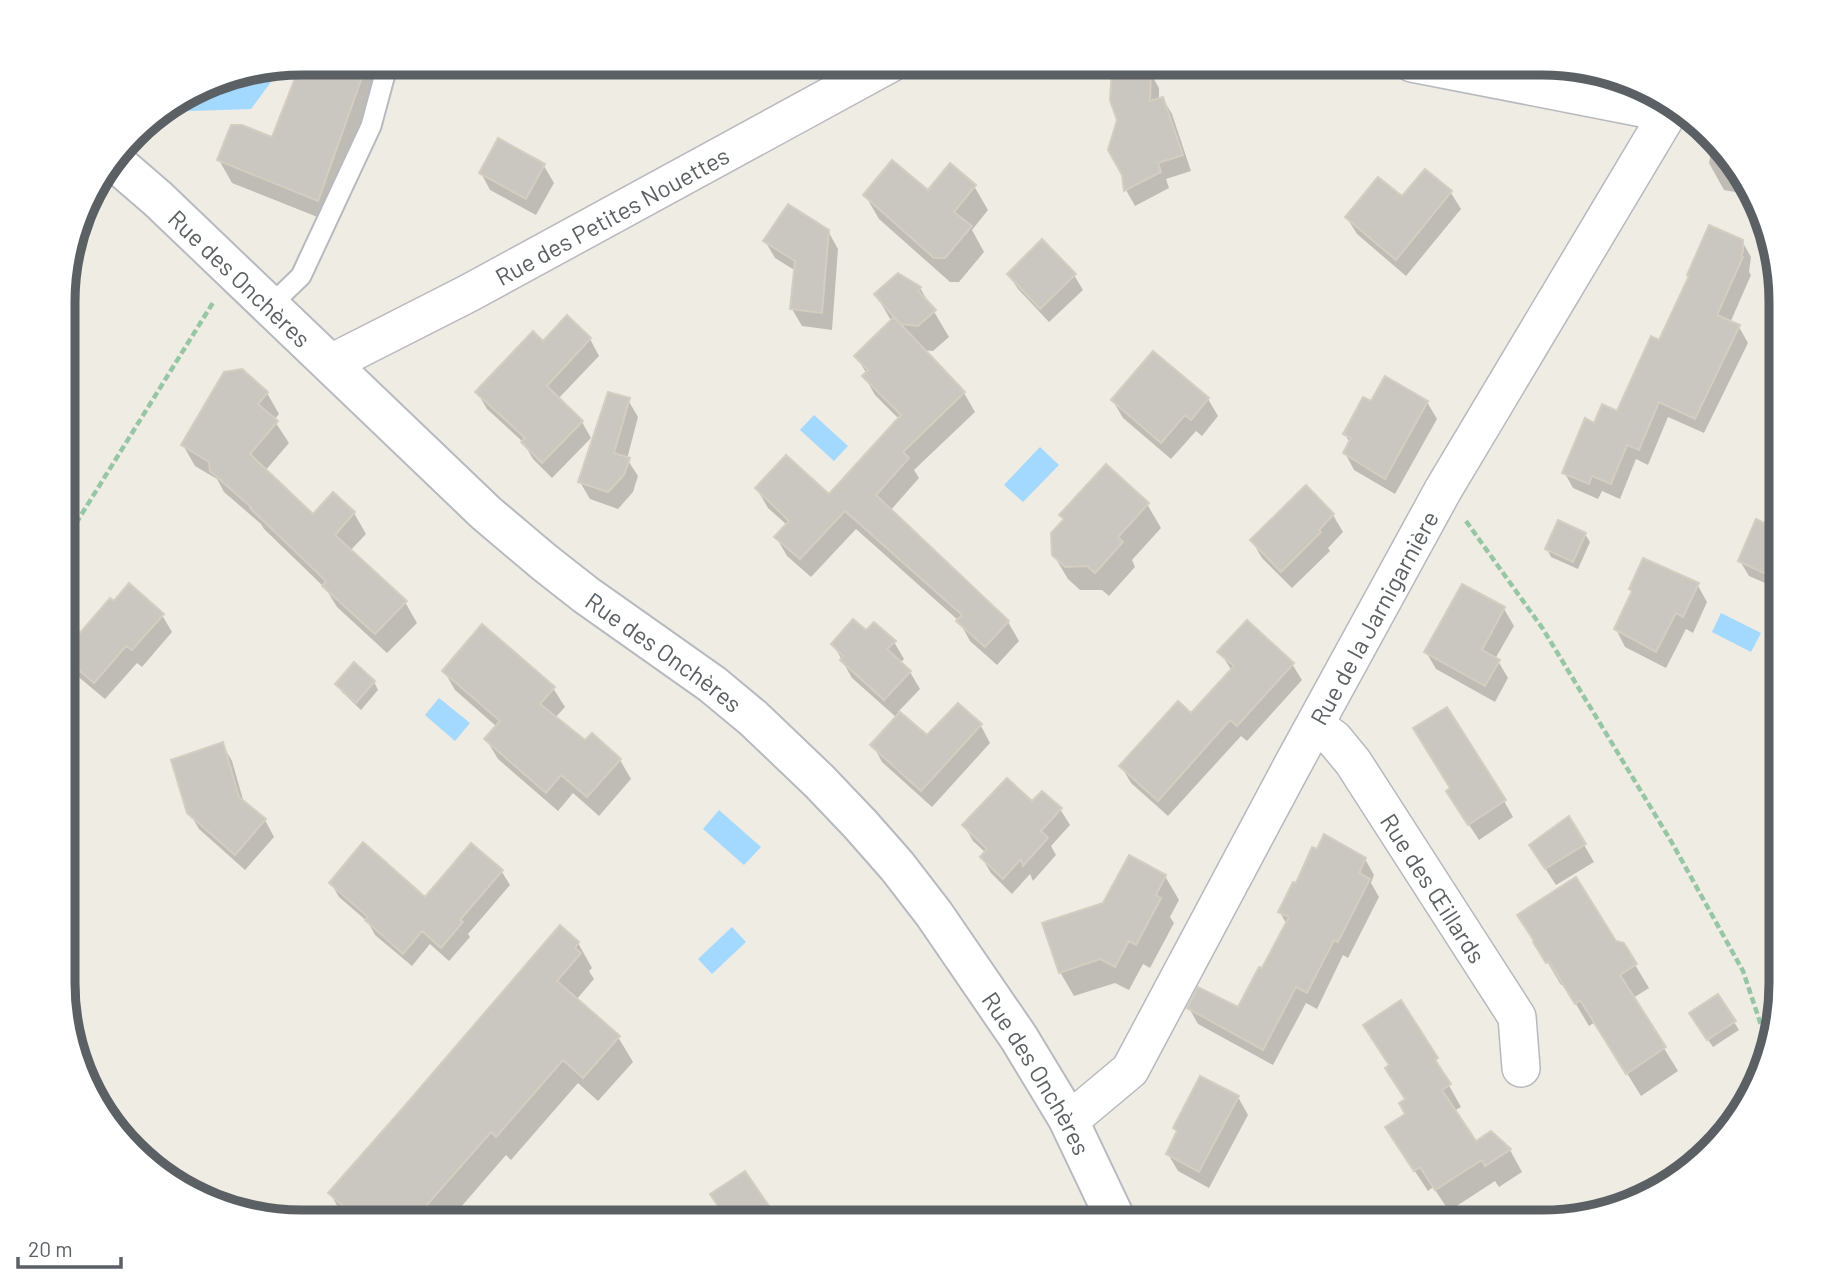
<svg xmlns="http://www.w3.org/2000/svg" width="1844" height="1285" font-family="Barlow,sans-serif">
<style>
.water{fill:#a3d8ff}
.shadow{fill:#0003}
.building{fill:#cac7c0;stroke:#d4cec1;stroke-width:2}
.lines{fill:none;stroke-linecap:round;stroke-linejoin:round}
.lane-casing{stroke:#b6b9be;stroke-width:23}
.street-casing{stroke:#b6b9be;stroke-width:40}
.secondary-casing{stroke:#b7bac0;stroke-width:42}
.path{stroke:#96c6a3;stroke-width:4.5;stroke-dasharray:7 3.5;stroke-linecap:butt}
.lane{stroke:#fff;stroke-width:19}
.street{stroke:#fff;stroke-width:37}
.secondary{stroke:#fff;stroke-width:38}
.labels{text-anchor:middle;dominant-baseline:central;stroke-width:5;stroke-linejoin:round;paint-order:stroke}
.street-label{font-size:24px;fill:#5b6065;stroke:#fff}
.rim{fill:none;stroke:#5b6065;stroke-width:9}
</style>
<rect width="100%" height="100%" fill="#efece3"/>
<path class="water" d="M282 67 251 109 162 112 211 81Z
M814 415 848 446 834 461 800 430Z
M1040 447 1059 465 1023 502 1004 485Z
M1721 613 1761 633 1751 652 1712 632Z
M439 698 470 723 455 741 425 715Z
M719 810 761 847 744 865 703 829Z
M732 927 746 942 712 974 698 959Z"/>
<path class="shadow" d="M303 63H388L330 222 232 183 219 160 273 139Z
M1150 72 1159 88V100L1163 99 1172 114 1191 171 1166 179 1169 188 1135 206 1126 190 1119 120Z
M498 140 544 166 554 183 536 215 490 190 481 173Z
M1713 143 1756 196 1724 190 1709 163Z
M1425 171 1451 193 1461 209 1406 276 1357 234 1347 218 1402 199Z
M974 186 988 210 972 230 984 252 959 282H950L879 219 865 195 928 192Z
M828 231 838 249 832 330 802 326 792 309 796 271 775 258 765 241Z
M1742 241 1751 257 1749 272 1751 275 1730 323 1739 327 1748 343 1704 433 1668 417 1648 465 1636 459 1620 499 1602 491 1598 499 1573 488 1564 472 1595 425 1618 413 1660 342Z
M1009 275H1074L1083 290 1049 322 1018 289Z
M920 288 949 337 933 351 923 350 964 393 975 412 914 470 919 478 890 511 1008 622 1019 641 997 665 970 641 959 621 856 529 811 577 787 556 776 537 787 525 768 508 757 489 829 497 900 420 875 395 864 376 867 374 856 356 892 322 876 295Z
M590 339 599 356 558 399 582 422 591 438 552 478 533 459 523 442 487 409 477 392 543 343Z
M242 371 267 393 279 414 274 420 289 443 265 471 313 516 354 513 366 534 350 551 405 602 417 623 387 653 337 607 326 589 264 529 261 524 224 492 217 479 195 466 183 445Z
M1208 399 1218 416 1202 436 1196 431 1171 459 1123 418 1113 401Z
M628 400 638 417 627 459 638 476 633 492 618 509 590 499 580 482Z
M1427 402 1437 419 1395 494 1354 470 1345 453 1350 443 1345 434 1372 404Z
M1306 488 1333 515 1343 532 1328 548 1330 551 1292 588 1262 558 1252 541Z
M1776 494 1781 496V590L1749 576 1740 561 1763 525Z
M1147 504 1161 528 1132 560 1135 567 1109 596 1102 590H1080L1068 579 1053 554 1065 521 1061 515Z
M1585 534 1590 542 1578 569 1551 557 1547 549Z
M1697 584 1707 602 1693 633 1686 629 1666 668 1625 647 1616 629 1633 592 1631 588Z
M1504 609 1514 626 1495 659 1498 661 1508 678 1495 702 1436 669 1426 652Z
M162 615 172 632 142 667 137 663 105 699 69 669 65 661V646L80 636Z
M866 633 894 642 904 659 900 663 910 672 920 689 898 712 927 738 981 726 990 743 932 807 882 762 873 745 897 718 852 678 833 644Z
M1220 652 1292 664 1302 680 1247 741 1241 736 1168 816 1131 783 1121 766 1191 716 1232 671Z
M444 671 553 688 565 707 555 718 586 743 620 760 631 779 599 816 573 793 558 811 498 759 486 739 497 727 455 690Z
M374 682 378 690 361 710 342 692 337 684Z
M222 744 232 761 244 803 265 820 274 837 245 870 199 829 189 812Z
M1504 801 1513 817 1479 840 1458 808Z
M1032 804 1060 809 1070 825 1051 846 1056 855 1033 881 1030 874 1012 894 991 873 982 858 986 853 973 841 964 825Z
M1569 819 1594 862 1556 885 1541 862Z
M471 846 502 872 510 885 468 934 470 937 449 961 430 944 412 966 375 935 368 922 339 897 331 883 425 900Z
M1365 859 1374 875 1371 883 1379 897 1348 958 1343 955 1317 1009 1306 1003 1273 1065 1198 1024 1189 1008 1239 1009 1263 971 1287 925 1280 912Z
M1165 876 1179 900 1170 917 1174 923 1150 968 1143 964 1129 990 1115 983 1074 996 1060 972 1104 904Z
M1533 938 1615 942 1623 945 1649 988 1633 998 1678 1071 1641 1096 1595 1022 1589 1026 1564 984 1561 985Z
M578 943 592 968 589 971 594 979 576 1000 618 1037 633 1062 598 1101 578 1083 511 1160 506 1155 448 1222H349L344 1218 330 1193Z
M1400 1003 1449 1081 1447 1082 1461 1107 1454 1111 1475 1144 1491 1133 1510 1150 1522 1172 1499 1187 1495 1181 1449 1211 1433 1187 1428 1191 1400 1149 1408 1115 1406 1100 1390 1066Z
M1696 1022H1734L1739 1030 1713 1047Z
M1238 1097 1248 1115 1209 1188 1178 1171 1168 1154 1178 1133 1175 1128Z
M712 1194 773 1215 783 1209 791 1222H728Z"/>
<path class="building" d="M301 63H367L318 201 217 160 231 125H242L272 137Z
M1112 68 1151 71 1150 101 1163 97 1183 155 1158 163 1161 172 1124 191 1122 175 1108 150 1117 120 1110 100Z
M498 138 545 164 526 199 479 173Z
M892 160 928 190 950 163 976 185 954 212 972 226 945 258H934L863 195Z
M1425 169 1452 191 1396 260 1345 217 1378 177 1402 196Z
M788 204 829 230 822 313 790 309 795 261 763 241Z
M1709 225 1743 240V251L1741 256 1743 257 1717 315 1740 325 1695 419 1659 402 1639 450 1627 445 1611 484 1592 476 1589 484 1562 473 1585 418 1594 423 1602 404 1617 411 1651 336 1659 340 1689 276 1687 275Z
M1042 239 1076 274 1040 309 1007 274Z
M898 273 921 287 918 291 936 310 918 326 900 324 874 294Z
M567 315 591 338 547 386 583 421 542 463 521 442 525 438 475 392 533 331 543 341Z
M894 317 965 392 903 452 909 458 876 495 1009 621 985 647 956 621 962 615 845 511 800 559 774 537 789 521 755 488 786 455 829 494 901 415 862 376 868 370 854 356Z
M1153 351 1209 398 1191 420 1185 415 1161 443 1111 400Z
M242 369 268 392 258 404 278 421 250 454 313 514 333 492 355 512 335 535 407 601 375 634 322 586 326 581 250 508 251 507 210 471 209 462 181 445 224 372Z
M1385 376 1428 401 1385 479 1343 453 1351 438 1343 434 1363 397 1371 401Z
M608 392 630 398 614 453 630 458 624 475 608 492 578 482Z
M1106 464 1149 503 1118 537 1123 542 1095 573 1087 566 1065 567 1052 555 1051 533 1064 519 1059 515Z
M1306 485 1334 514 1319 530 1321 532 1281 572 1250 540Z
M1756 519 1781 532V581L1738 561Z
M1558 520 1586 533 1573 562 1545 549Z
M1643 558 1699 583 1683 617 1676 613 1656 652 1614 629 1632 591 1629 589Z
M129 583 164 614 132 650 126 646 94 683 65 658V618L80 633 110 598 114 601Z
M1462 584 1505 607 1482 650 1500 660 1485 686 1424 652Z
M853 619 866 630 874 622 896 641 887 649 911 671 884 700 840 660 843 656 831 644Z
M1247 620 1294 663 1237 726 1230 720 1158 801 1119 766 1178 701 1191 713 1234 666 1217 652Z
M482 624 555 687 540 704 585 740 592 733 621 759 587 797 561 775 546 793 484 739 500 721 442 671Z
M354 662 375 681 356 703 335 684Z
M958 703 982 724 921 791 870 745 900 712 927 735Z
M1447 707 1506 800 1468 825 1446 791 1450 788 1413 728Z
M223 742 239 797 266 819 235 855 187 813 171 760Z
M1007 778 1032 801 1042 791 1062 808 1041 831 1048 838 1023 866 1021 859 1003 879 980 857 987 849 962 825Z
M1569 816 1586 844 1545 869 1529 845Z
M1324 834 1366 858 1359 873 1370 879 1338 942 1334 940 1307 993 1296 987 1263 1050 1187 1008 1198 987 1238 1007 1259 967 1262 968 1289 917 1278 912 1293 882 1296 883 1312 847 1317 849Z
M363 842 425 897 471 843 503 870 460 920 463 922 441 948 422 931 403 954 365 920 368 917 329 883Z
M1129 855 1166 875 1156 895 1161 898 1136 945 1129 941 1115 967 1100 959 1059 973 1042 923 1103 903Z
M1576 877 1616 941 1624 943 1637 964 1620 975 1666 1047 1626 1074 1580 1000 1575 1004 1549 962 1546 963 1533 942 1534 941 1517 915Z
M560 925 579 942 575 948 581 953 557 981 620 1036 583 1078 563 1060 496 1137 491 1132 412 1222H361L328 1193 402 1109Z
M1718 994 1736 1021 1707 1040 1689 1013Z
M1401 1000 1438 1058 1435 1060 1451 1084 1442 1090 1476 1141 1491 1131 1511 1149 1485 1166 1482 1160 1435 1190 1420 1167 1414 1171 1385 1127 1405 1114 1399 1103 1405 1099 1385 1068 1389 1065 1363 1025Z
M1200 1076 1239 1096 1199 1172 1166 1154 1177 1131 1173 1128Z
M745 1171 780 1222H729L710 1194Z"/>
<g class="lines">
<g class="lane-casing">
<path id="lane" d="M270 306 301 276 371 126 388 63"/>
</g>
<g class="street-casing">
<g id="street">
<path d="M1412 63 1668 113"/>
<path id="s1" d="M332 366 343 357 469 293 891 63"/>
<path id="s2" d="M1315 725 1334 739 1353 762 1517 1017 1521 1068"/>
<path id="s3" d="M1068 1119 1081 1111 1130 1070 1292 766 1443 490 1673 105"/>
</g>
</g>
<g class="secondary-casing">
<g id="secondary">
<path id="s4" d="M114 161 158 199 486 513 544 562 586 595 712 684 753 718 819 781 860 824 897 866 934 914 1019 1038 1068 1119 1117 1222"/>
</g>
</g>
<path class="path" d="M1466 521 1543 629 1671 841 1743 971 1770 1052
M65 541 214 301"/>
<use href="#lane" class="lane"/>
<use href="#street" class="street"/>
<use href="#secondary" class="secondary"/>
</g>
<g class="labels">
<g class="street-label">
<text stroke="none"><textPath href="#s1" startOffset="318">Rue des Petites Nouettes</textPath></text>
<text stroke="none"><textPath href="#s4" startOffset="172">Rue des Onchères</textPath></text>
<text stroke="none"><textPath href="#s3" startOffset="593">Rue de la Jarnigarnière</textPath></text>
<text stroke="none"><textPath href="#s4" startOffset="738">Rue des Onchères</textPath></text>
<text stroke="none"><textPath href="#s2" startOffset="203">Rue des Œillards</textPath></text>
<text stroke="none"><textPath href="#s4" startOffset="1306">Rue des Onchères</textPath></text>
</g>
</g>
<path d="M0 0H1844V1285H0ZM302 75H1542A227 227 0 0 1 1769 302V983A227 227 0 0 1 1542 1210H302A227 227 0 0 1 75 983V302A227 227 0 0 1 302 75Z" fill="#fff" fill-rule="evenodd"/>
<path class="rim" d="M302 75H1542A227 227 0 0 1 1769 302V983A227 227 0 0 1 1542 1210H302A227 227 0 0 1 75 983V302A227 227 0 0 1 302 75Z"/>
<path d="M18 1257v10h103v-10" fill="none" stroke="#5b6065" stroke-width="3.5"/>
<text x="28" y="1257" font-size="21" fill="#5b6065" stroke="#ffffff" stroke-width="5" paint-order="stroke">20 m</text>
</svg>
